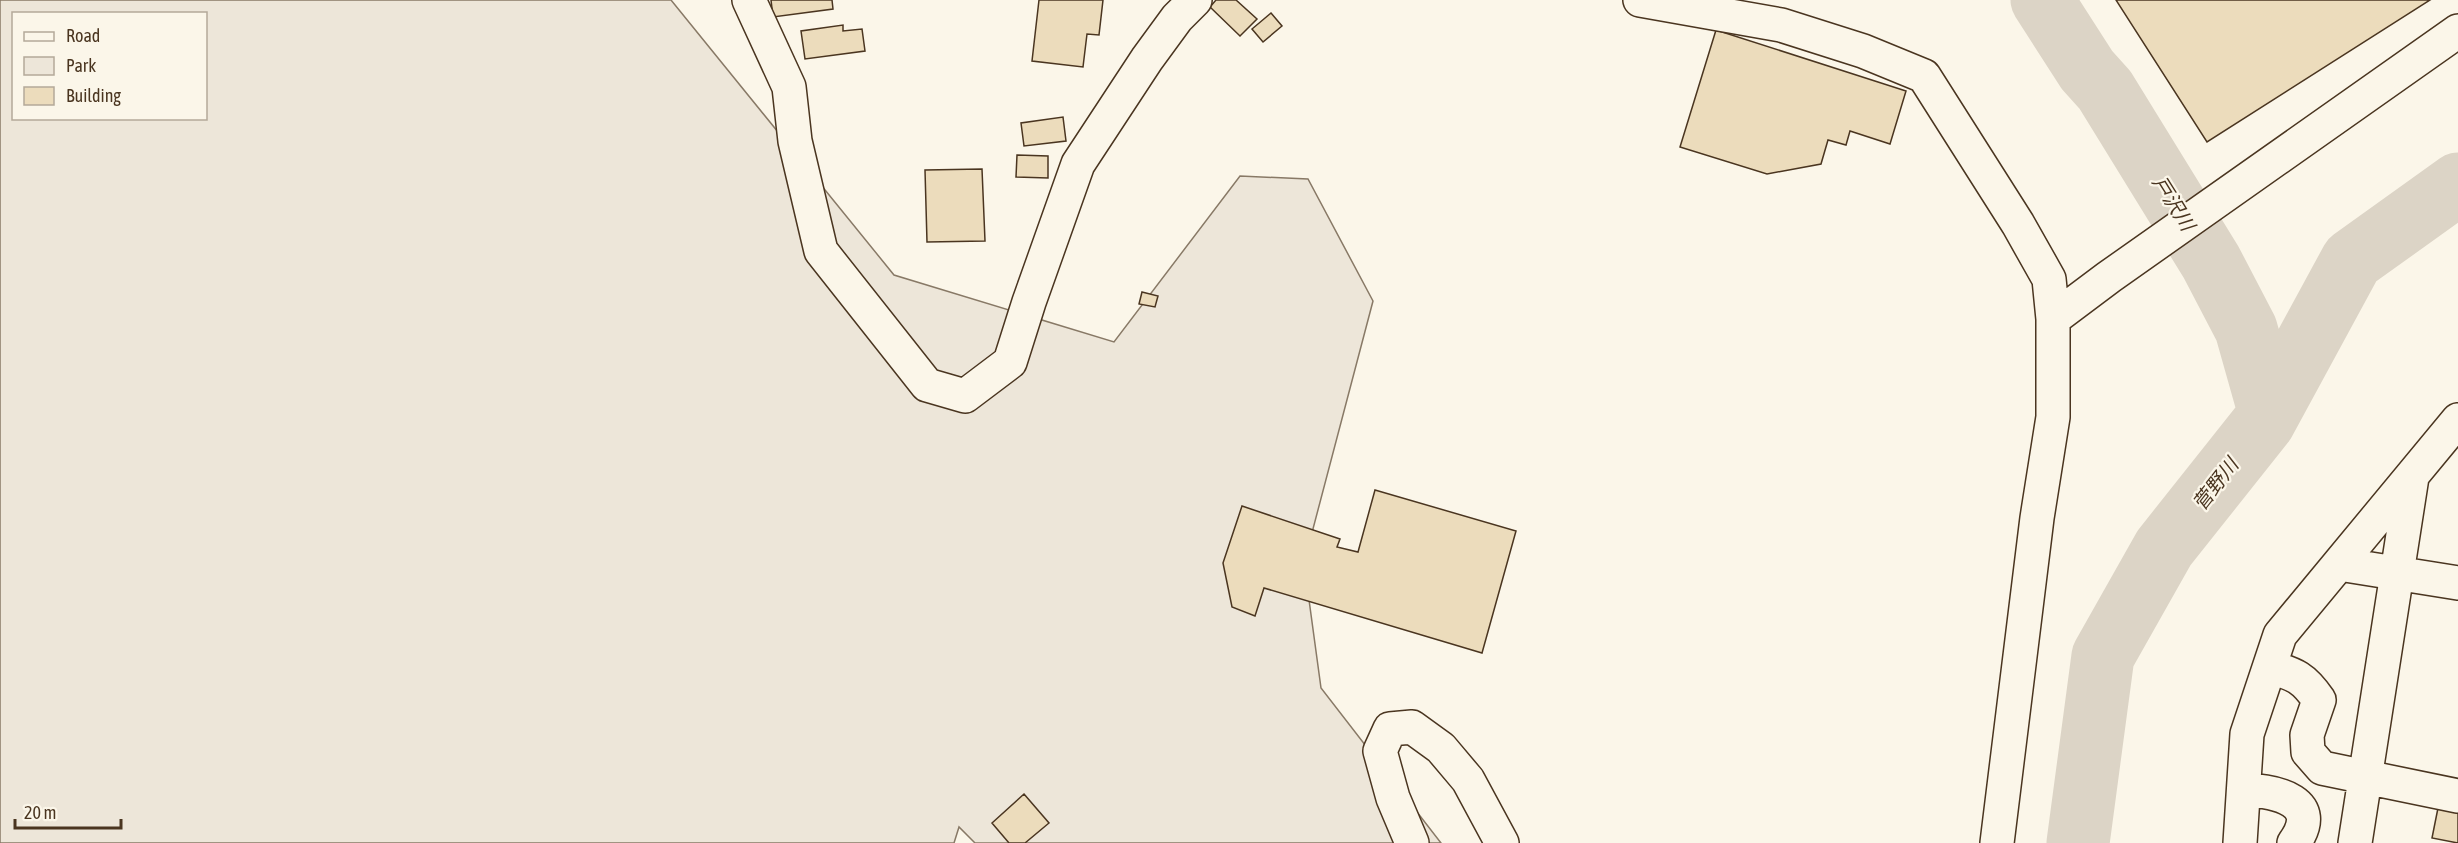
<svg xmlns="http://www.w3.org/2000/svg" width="2458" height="843" font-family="'Asap Condensed','Noto Sans JP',sans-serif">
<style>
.green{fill:#ede6d9;stroke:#887966;stroke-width:1.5;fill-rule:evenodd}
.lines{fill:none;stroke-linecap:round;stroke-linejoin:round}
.river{stroke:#dcd4c6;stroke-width:63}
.building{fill:#ecdcbc;stroke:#4a3520;stroke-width:1.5}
.minor-casing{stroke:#4a3520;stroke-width:36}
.minor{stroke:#fbf6e9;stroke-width:33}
.labels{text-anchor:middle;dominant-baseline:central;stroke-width:4.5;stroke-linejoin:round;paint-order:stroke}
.water-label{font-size:20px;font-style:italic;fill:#4a3520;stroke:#fbf6e9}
</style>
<rect width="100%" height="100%" fill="#fbf6e9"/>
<path class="green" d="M0 0H671L894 275 1114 342 1240 176 1308 179 1373 301 1304 563 1321 688 1441 843H975L959 827 954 843H0ZM14 14H206V118H14Z"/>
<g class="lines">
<path class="river" d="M2042 0 2087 70 2105 90 2211 262 2246 329 2268 407 2264 422
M2078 843 2103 656 2164 548 2264 422 2352 260 2458 184"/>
</g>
<path class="building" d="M771 0H832L833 9 773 17Z
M1039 0H1103L1099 35 1087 34 1083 67 1032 61Z
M1216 0H1236L1257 19 1240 36 1210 7Z
M2116 0H2430L2207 142Z
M1271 13 1282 26 1263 42 1252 29Z
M843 25V31L862 29 865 51 805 59 801 31Z
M1716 30 1906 91 1890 144 1850 131 1846 145 1828 140 1821 164 1767 174 1680 147Z
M1063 117 1066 141 1024 146 1021 123Z
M1017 155 1048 156V178L1016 177Z
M982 169 985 241 927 242 925 170Z
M1142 292 1158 296 1155 307 1139 304Z
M1375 490 1516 531 1482 653 1264 588 1255 616 1232 607 1223 563 1242 506 1340 539 1337 547 1358 552Z
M1024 794 1049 823 1025 843H1009L992 823Z
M2438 808 2458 812V843L2432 838Z"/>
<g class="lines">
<g class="minor-casing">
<path id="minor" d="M749 0 789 87 795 141 821 251 927 385 965 396 1010 362 1029 302 1078 164 1147 59 1177 18 1195 0
M1640 0 1781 25 1863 51 1924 76 2018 224 2049 279 2053 319V417L2037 518 1997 843
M2053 319 2109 277 2458 31
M2339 564 2458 583
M2270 667C2295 674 2304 678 2319 700L2307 735 2308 752 2322 768 2458 796
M2244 790C2276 791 2324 801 2294 843
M1412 843 1393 798 1380 751 1390 729 1412 727 1441 748 1468 780 1502 843
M2240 843 2247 734 2280 635 2458 420
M2355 843 2412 477"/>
</g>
<use href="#minor" class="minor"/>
</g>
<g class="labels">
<g class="water-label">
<text transform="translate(2174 203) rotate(58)">戸沢川</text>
<text transform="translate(2215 484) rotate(-52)">菅野川</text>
</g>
</g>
<rect x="12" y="12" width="195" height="108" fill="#fbf6e9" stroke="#b4a999" stroke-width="1.5"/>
<rect x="24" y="32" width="30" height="9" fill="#fbf6e9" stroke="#b4a999" stroke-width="1.5"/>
<text x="66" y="42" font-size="18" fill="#4a3520">Road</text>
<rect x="24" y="57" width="30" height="18" fill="#ede6d9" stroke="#b4a999" stroke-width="1.5"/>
<text x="66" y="72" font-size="18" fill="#4a3520">Park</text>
<rect x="24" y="87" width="30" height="18" fill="#ecdcbc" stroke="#b4a999" stroke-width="1.5"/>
<text x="66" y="102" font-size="18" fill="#4a3520">Building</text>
<path d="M15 819v9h106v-9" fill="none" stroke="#4a3520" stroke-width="3"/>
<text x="24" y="819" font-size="18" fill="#4a3520" stroke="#fbf6e9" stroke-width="4.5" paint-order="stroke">20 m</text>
</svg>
